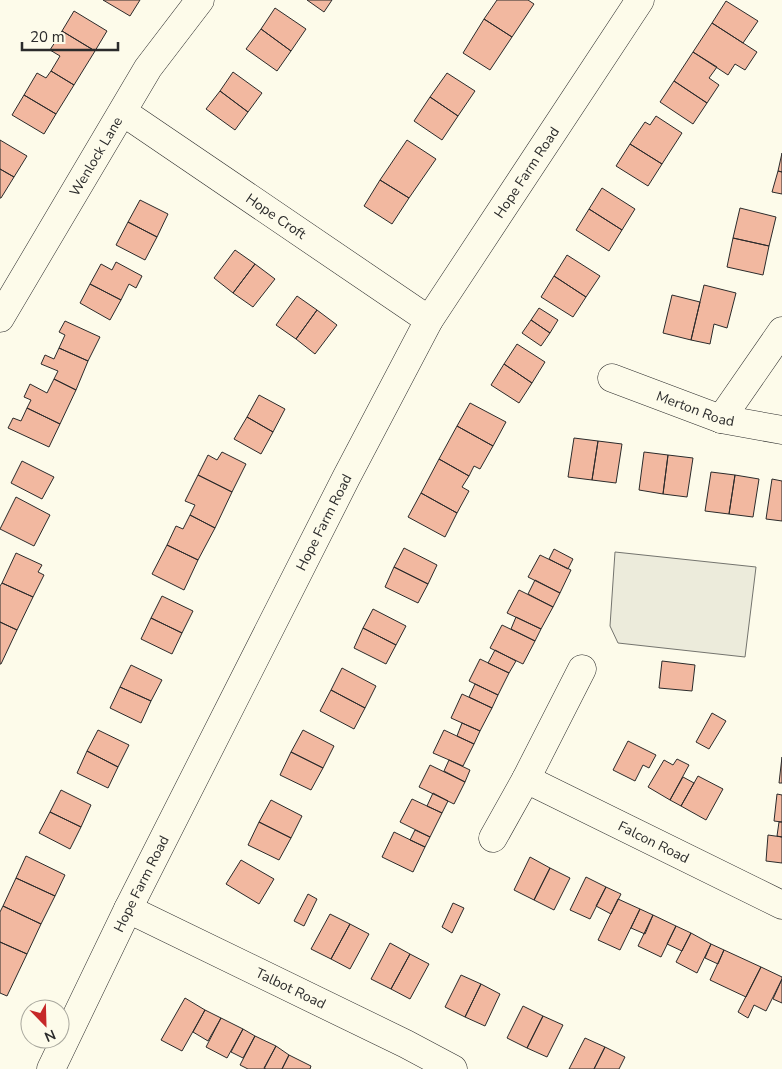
<svg xmlns="http://www.w3.org/2000/svg" width="782" height="1069" font-family="'Nunito Sans',sans-serif">
<style>
.green{fill:#ecebdb;stroke:#74746e}
.building{fill:#f2b8a0;stroke:#2b2b2b}
.lines{fill:none;stroke-linecap:round;stroke-linejoin:round}
.minor-casing{stroke:#2b2b2b;stroke-width:29}
.minor{stroke:#fdfbea;stroke-width:28}
.labels{text-anchor:middle;dominant-baseline:central;stroke-width:4;stroke-linejoin:round;paint-order:stroke}
.street-label{font-size:14px;fill:#2b2b2b;stroke:#fdfbea}
</style>
<rect width="100%" height="100%" fill="#fdfbea"/>
<path class="green" d="M615 552 756 567 745 657 618 643 610 626Z"/>
<path class="building" d="M103 0H140L130 16Z
M307 0H332L324 12Z
M497 0H528L534 4 512 37 484 19Z
M726 1 758 21 743 43 712 23Z
M275 8 306 29 291 51 261 29Z
M74 11 107 31 95 51 62 31Z
M484 19 512 37 490 70 463 53Z
M712 23 757 52 745 70 735 64 728 75 693 52Z
M261 29 291 51 277 71 246 49Z
M62 31 95 51 74 85 51 71 60 56 50 50Z
M693 52 717 67 709 78 719 85 707 103 674 81Z
M51 71 74 85 56 114 24 95 37 73 46 78Z
M233 72 262 93 248 112 220 91Z
M447 73 475 91 458 116 430 97Z
M674 81 707 103 693 124 660 102Z
M220 91 248 112 235 130 206 109Z
M24 95 56 114 44 134 12 115Z
M430 97 458 116 442 140 414 121Z
M656 116 682 133 662 164 630 144 645 122 650 125Z
M0 140 27 156 14 177 0 169Z
M407 140 436 159 409 198 380 180Z
M630 144 662 164 648 186 616 166Z
M782 153V172L778 171Z
M0 169 14 177 1 198H0Z
M778 171 782 172V194L772 192Z
M380 180 409 198 392 224 364 206Z
M602 188 635 209 622 230 589 209Z
M140 200 168 214 157 237 128 222Z
M740 208 776 217 769 246 733 238Z
M589 209 622 230 609 251 576 230Z
M128 222 157 237 145 260 116 245Z
M733 238 769 246 763 275 727 267Z
M235 250 255 264 233 293 214 278Z
M567 255 600 276 586 297 554 276Z
M116 262 142 276 136 288 129 284 121 300 90 284 101 264 112 270Z
M255 264 275 279 253 307 233 293Z
M554 276 586 297 573 317 541 297Z
M90 284 121 300 110 320 80 303Z
M704 285 736 293 727 328 714 324 710 344 691 340Z
M672 295 700 302 691 340 663 333Z
M297 296 317 310 296 339 276 325Z
M539 308 558 320 550 333 531 320Z
M317 310 337 325 315 354 296 339Z
M531 320 550 333 541 346 522 333Z
M65 321 100 337 88 361 59 348 65 335 59 332Z
M517 344 545 362 532 383 504 364Z
M59 348 88 361 76 390 54 379 58 371 41 364 45 355 54 359Z
M504 364 532 383 519 403 491 385Z
M54 379 76 390 60 424 27 408 31 400 24 397 30 384 47 393Z
M259 395 285 409 273 432 247 417Z
M470 403 506 422 493 446 457 426Z
M27 408 60 424 49 447 8 428 13 418 21 421Z
M247 417 273 432 261 454 234 439Z
M457 426 493 446 480 469 474 466 469 476 439 459Z
M574 438 598 441 592 480 568 477Z
M598 441 622 444 616 483 592 480Z
M222 452 246 464 232 492 198 475 208 455 217 460Z
M644 452 668 455 663 494 639 490Z
M668 455 693 458 687 497 663 494Z
M439 459 469 476 462 487 469 491 457 513 421 493Z
M22 461 54 477 42 499 11 483Z
M711 472 735 475 729 514 705 511Z
M198 475 232 492 215 528 190 515 195 505 185 501Z
M735 475 759 479 753 517 729 514Z
M772 479 782 481V521L766 519Z
M421 493 457 513 445 537 408 517Z
M16 497 50 515 34 546 0 529Z
M190 515 215 528 198 560 167 545 176 526 183 529Z
M167 545 198 560 184 590 152 574Z
M404 548 437 565 428 584 394 567Z
M554 549 573 559 568 569 549 559Z
M16 553 42 565 38 572 44 575 33 597 2 583Z
M540 555 571 570 560 593 528 577Z
M394 567 428 584 418 603 385 587Z
M535 580 560 593 553 607 528 594Z
M2 583 33 597 17 630 0 622V586Z
M519 590 553 607 541 629 507 613Z
M162 596 193 611 182 633 151 618Z
M373 609 406 626 396 645 363 628Z
M516 617 541 629 535 641 511 629Z
M151 618 182 633 172 654 141 639Z
M0 622 17 630 1 664H0Z
M502 625 535 641 523 664 490 648Z
M363 628 396 645 386 664 354 648Z
M495 650 516 661 509 673 488 663Z
M480 659 509 673 498 695 469 681Z
M662 661 695 665 692 691 659 688Z
M131 665 162 680 151 701 120 687Z
M342 668 376 686 365 708 331 690Z
M475 684 498 695 492 708 469 697Z
M120 687 151 701 141 723 110 708Z
M331 690 365 708 354 729 320 711Z
M462 694 492 708 480 731 451 718Z
M712 713 726 721 709 749 696 742Z
M462 723 480 731 474 744 457 736Z
M98 730 129 745 118 767 87 751Z
M303 730 334 746 323 768 291 752Z
M444 730 474 744 463 766 433 753Z
M628 741 656 755 649 768 643 765 635 781 613 770Z
M87 751 118 767 108 788 77 773Z
M291 752 323 768 311 790 280 775Z
M782 757V783H779Z
M677 759 689 765 670 800 648 787 664 760 673 765Z
M449 760 470 770 465 782 444 771Z
M430 765 465 782 454 804 419 787Z
M698 776 723 789 706 820 681 806Z
M683 777 694 783 681 806 670 800Z
M61 790 91 805 81 827 50 812Z
M433 793 448 801 442 813 427 806Z
M777 794 782 795V822L774 821Z
M412 799 442 813 430 837 400 822Z
M271 800 302 816 291 838 259 822Z
M50 812 81 827 70 849 39 833Z
M259 822 291 838 279 860 248 845Z
M779 822H782V837L777 836Z
M415 830 430 837 425 847 410 840Z
M394 832 425 847 413 872 382 857Z
M768 835 782 837V863L766 861Z
M26 856 65 875 55 896 16 878Z
M530 857 550 868 534 900 514 890Z
M241 860 274 879 259 904 226 884Z
M550 868 570 878 554 910 534 900Z
M586 877 606 887 590 919 570 910Z
M16 878 55 896 41 924 3 906Z
M606 887 621 894 611 914 596 906Z
M308 894 317 899 304 926 294 921Z
M618 899 640 909 620 950 598 940Z
M453 903 464 908 452 933 442 927Z
M3 906 41 924 27 954 0 942V912Z
M640 909 653 915 645 934 631 928Z
M330 914 350 924 331 959 311 949Z
M653 915 676 926 661 957 638 946Z
M350 924 369 934 350 969 331 959Z
M676 926 691 933 682 951 667 944Z
M691 933 711 944 697 973 676 962Z
M0 942 27 954 7 996 0 993Z
M390 943 410 954 391 989 371 979Z
M711 944 724 950 718 964 705 958Z
M724 950 761 967 746 997 710 980Z
M410 954 429 964 410 999 391 989Z
M761 967 782 977V979L766 1011 754 1005 748 1018 738 1012Z
M461 975 481 984 465 1017 445 1007Z
M782 979V1003L773 999Z
M481 984 500 994 485 1026 465 1017Z
M185 998 205 1010 182 1051 161 1040Z
M523 1006 543 1016 527 1048 507 1038Z
M205 1010 221 1018 208 1041 193 1032Z
M543 1016 563 1025 547 1057 527 1048Z
M221 1018 243 1029 227 1058 206 1047Z
M243 1029 255 1036 243 1058 231 1052Z
M255 1036 276 1046 264 1069H248L240 1065Z
M585 1038 605 1047 594 1069H569Z
M276 1046 289 1055 282 1069H266L264 1068Z
M605 1047 625 1057 619 1069H594Z
M289 1055 311 1066 310 1069H282Z"/>
<g class="lines">
<g class="minor-casing">
<g id="minor">
<path id="s1" d="M123 112 429 320"/>
<path id="s2" d="M0 318 148 68 200 0"/>
<path id="s3" d="M612 378 721 419 782 430"/>
<path d="M721 419 782 331"/>
<path d="M526 779 582 669"/>
<path id="s4" d="M493 838 526 779 782 905"/>
<path id="s5" d="M128 909 406 1044 453 1069"/>
<path id="s6" d="M51 1069 128 909 346 478 429 320 640 0"/>
</g>
</g>
<use href="#minor" class="minor"/>
</g>
<g class="labels">
<g class="street-label">
<text stroke="none"><textPath href="#s2" startOffset="188">Wenlock Lane</textPath></text>
<text stroke="none"><textPath href="#s6" startOffset="1016">Hope Farm Road</textPath></text>
<text stroke="none"><textPath href="#s1" startOffset="185">Hope Croft</textPath></text>
<text stroke="none"><textPath href="#s3" startOffset="89">Merton Road</textPath></text>
<text stroke="none"><textPath href="#s6" startOffset="611">Hope Farm Road</textPath></text>
<text stroke="none"><textPath href="#s4" startOffset="210">Falcon Road</textPath></text>
<text stroke="none"><textPath href="#s6" startOffset="206">Hope Farm Road</textPath></text>
<text stroke="none"><textPath href="#s5" startOffset="181">Talbot Road</textPath></text>
</g>
</g>
<g transform="translate(45 1024) rotate(157)"><circle r="24" fill="#fdfbea" stroke="#a9a89e"/>
<path d="M0-4L9 19L0 12L-9 19Z" fill="#c62828"/>
<text y="-8" font-size="14" font-weight="bold" text-anchor="middle" fill="#2b2b2b">N</text>
</g>
<path d="M22 42v8h96v-8" fill="none" stroke="#2b2b2b" stroke-width="2.5"/>
<text x="30" y="42" font-size="15" fill="#2b2b2b" stroke="#fdfbea" stroke-width="4" paint-order="stroke">20 m</text>
</svg>
